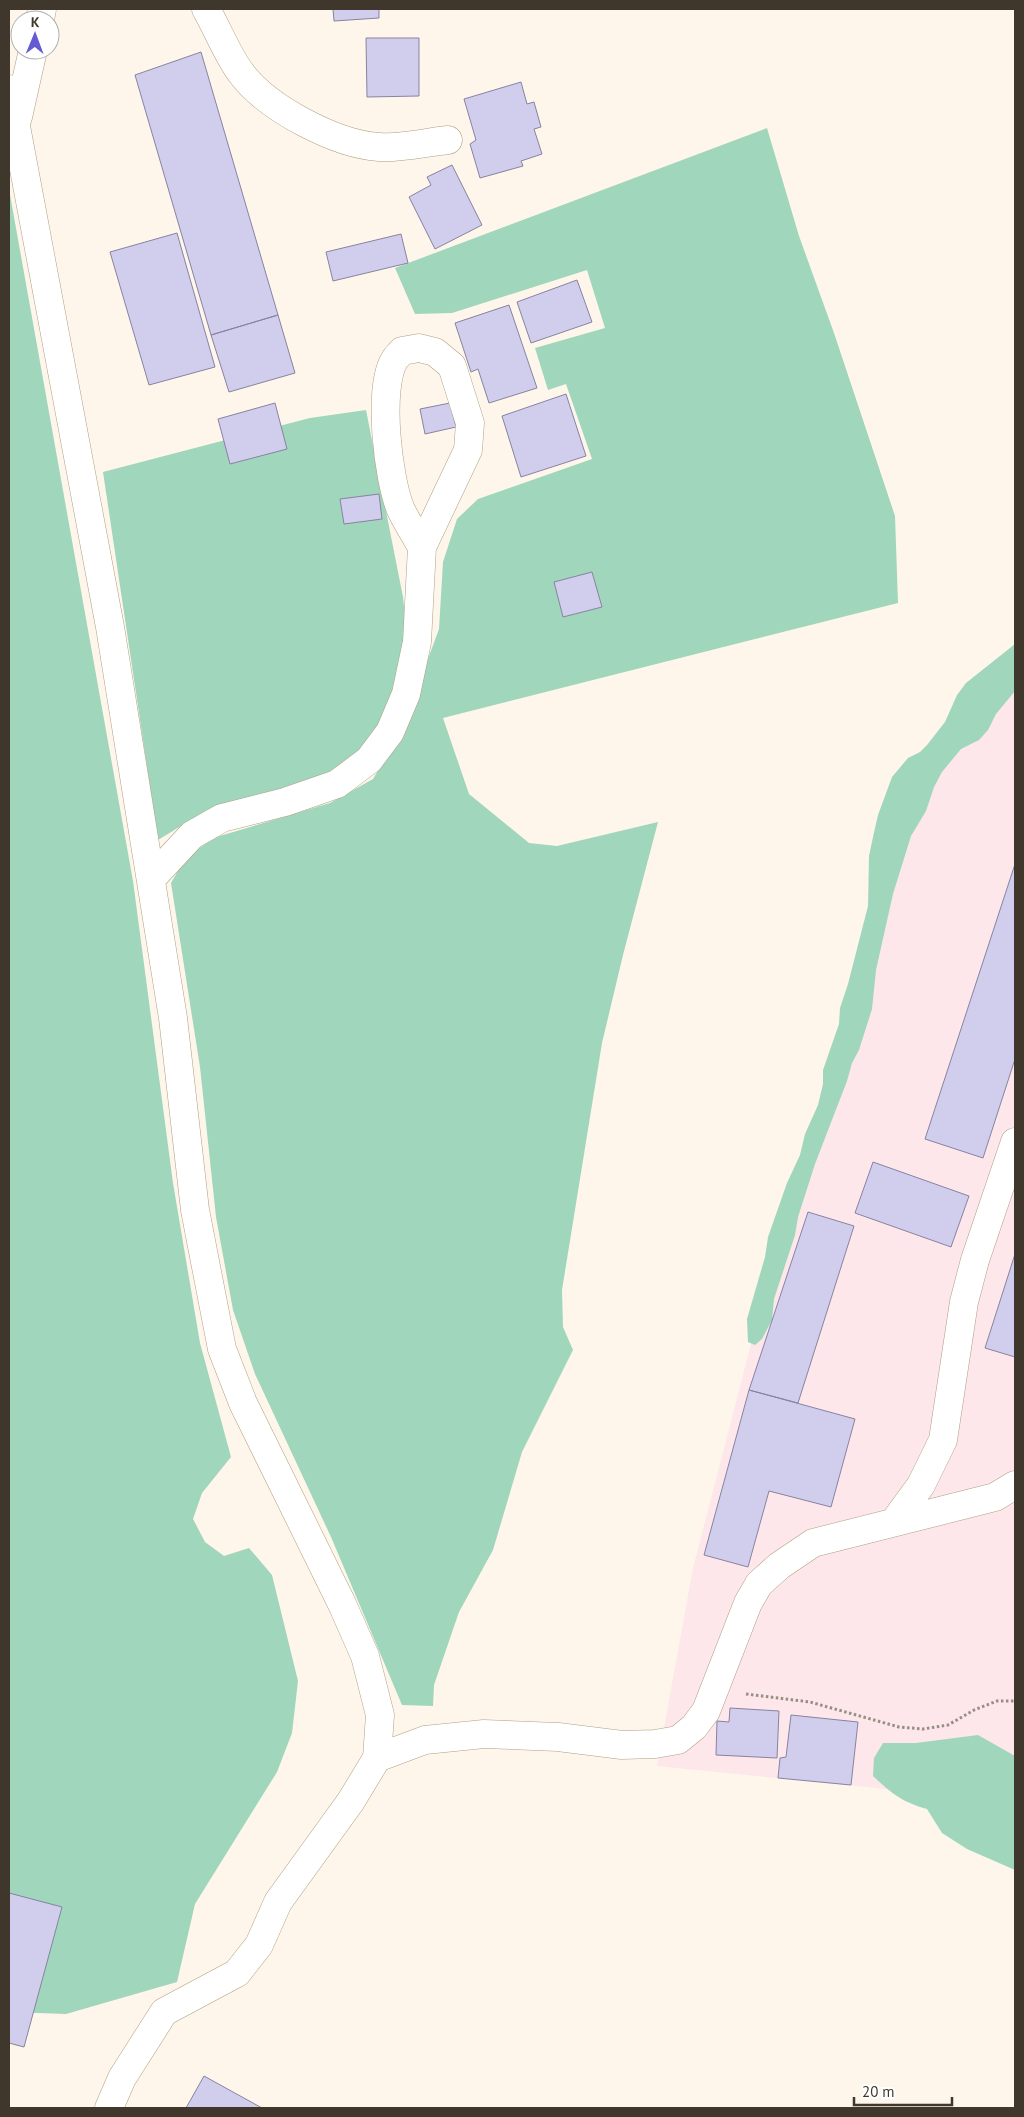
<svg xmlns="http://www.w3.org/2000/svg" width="1024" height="2117" font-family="'PT Sans',sans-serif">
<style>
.industrial{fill:#fde7ea}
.green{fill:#a0d6bb}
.building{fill:#d1cdec;stroke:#8783a0}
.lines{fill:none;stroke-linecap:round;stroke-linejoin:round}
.minor-casing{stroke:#b09f83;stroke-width:29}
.path{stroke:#978f84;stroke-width:3;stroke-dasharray:2.5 2.5;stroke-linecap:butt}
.minor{stroke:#fff;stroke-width:28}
</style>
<rect width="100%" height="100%" fill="#fef6eb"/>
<path class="industrial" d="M1015 664V1802L657 1766 693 1568 765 1290 860 998 886 792Z"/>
<path class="green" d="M767 128 799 236 834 333 895 516 898 603 443 718 469 794 529 843 557 846 658 822 623 955 602 1043 562 1290 563 1327 573 1350 522 1452 493 1550 459 1612 434 1685 433 1706 402 1705 331 1537 255 1374 233 1310 216 1217 200 1067 171 883 185 859 213 838 330 803 373 779 401 732 439 629 443 562 457 519 478 499 592 459 566 384 548 390 535 348 605 328 587 270 452 313 415 314 395 268Z
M9 189 133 881 173 1183 200 1343 231 1457 202 1493 193 1519 205 1542 224 1556 249 1548 272 1575 298 1681 292 1733 277 1772 195 1904 177 1982 66 2014 9 2012Z
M366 410 403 597 407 635 403 675 376 732 351 760 314 780 207 810 158 840 103 472 310 418Z
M1015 644V691L996 714 988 730 979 740 961 749 942 772 934 787 926 811 911 836 893 894 876 970 872 1009 859 1050 852 1063 847 1081 815 1164 798 1217 795 1235 774 1299 772 1320 762 1339 755 1345 748 1342 747 1319 765 1257 768 1237 787 1183 800 1155 805 1134 818 1105 823 1084V1070L839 1024 840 1008 848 984 868 906 869 856 873 837 878 815 892 777 908 758 920 752 927 745 945 722 957 695 966 683Z
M978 1735 1015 1756V1870L967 1849 942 1833 927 1809C902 1802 891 1793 873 1776L874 1758 883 1743H916Z"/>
<path class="building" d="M333 9H379V18L334 21Z
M366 38H419V96L367 97Z
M201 52 278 315 211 335 135 75Z
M521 82 527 104 534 102 541 127 534 129 542 154 521 161 523 166 480 178 470 144 476 140 464 99Z
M452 165 482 225 435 249 409 197 431 185 427 177Z
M177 233 215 367 149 385 110 252Z
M401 234 408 263 333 281 326 252Z
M577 280 592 322 531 343 517 302Z
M509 305 537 388 489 403 478 369 471 372 455 323Z
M278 315 295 373 229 392 211 335Z
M566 394 586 456 521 477 502 416Z
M275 403 287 449 230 464 218 419Z
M450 403 456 427 425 434 420 409Z
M379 494 382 519 344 524 340 499Z
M592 572 602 607 563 617 554 582Z
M1015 864V1059L983 1158 925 1139Z
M873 1162 969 1196 951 1247 855 1213Z
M808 1212 854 1226 798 1403 749 1390Z
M1015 1254V1357L985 1348Z
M749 1390 855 1419 831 1507 769 1491 748 1567 704 1555Z
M730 1708 779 1711 777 1758 716 1755 717 1721 729 1722Z
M791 1715 858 1722 851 1785 778 1778 780 1758 786 1757Z
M9 1893 62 1907 24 2047 9 2043Z
M204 2076 262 2108H186Z"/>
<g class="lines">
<g class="minor-casing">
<path id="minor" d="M206 9C217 28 228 56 241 73 267 108 335 144 379 147 398 149 428 142 448 140
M40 20 42 9
M9 89 110 627 173 1018 195 1210 222 1349 243 1403 342 1604 365 1656 380 1715 377 1758 351 1801 278 1902 259 1945 237 1973 164 2012 122 2078 109 2108
M18 117 33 50
M151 879 192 835 222 818 285 802 337 784 369 760 390 732 406 694 417 642 422 547 468 450 470 423 452 366 435 352 419 348 402 351C400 354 397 356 395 359 377 387 388 480 401 510 407 522 415 535 422 547
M894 1522 921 1485 943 1440 964 1302 975 1260 1015 1142
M377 1758 425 1740 484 1734 558 1737 622 1745 655 1744 678 1740 694 1727 706 1711 748 1603 759 1584 779 1566 813 1543 995 1497 1015 1485"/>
</g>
<path class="path" d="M746 1694 810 1702 899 1727 923 1729 948 1725 974 1710 997 1701H1015"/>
<use href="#minor" class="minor"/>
</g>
<rect width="1024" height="2117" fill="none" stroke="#3f372c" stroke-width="20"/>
<g transform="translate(35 35) rotate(1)"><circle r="24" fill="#ffffff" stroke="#b2afab"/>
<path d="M0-4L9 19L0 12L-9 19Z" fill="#645bd4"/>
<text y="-8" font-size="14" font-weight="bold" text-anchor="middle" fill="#3f372c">K</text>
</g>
<path d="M854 2097v8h98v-8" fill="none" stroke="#3f372c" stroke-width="2.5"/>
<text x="862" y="2097" font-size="15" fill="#3f372c" stroke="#ffffff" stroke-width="4" paint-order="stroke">20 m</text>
</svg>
